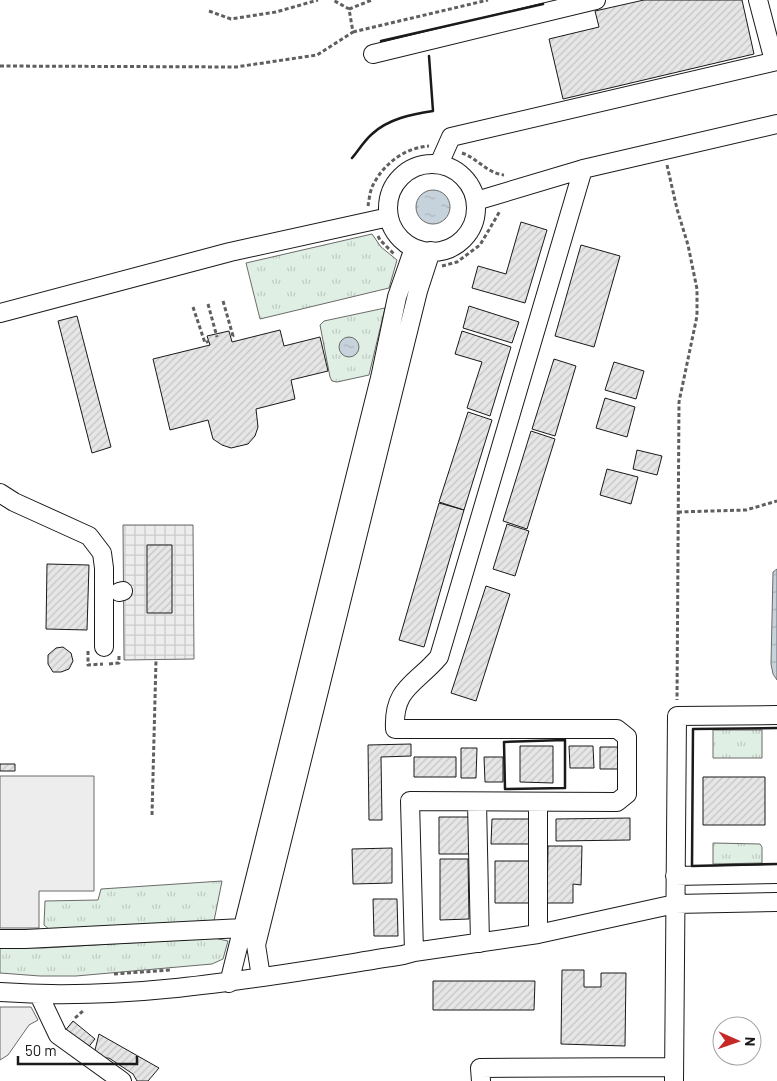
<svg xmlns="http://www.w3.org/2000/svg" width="777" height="1081" font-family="Barlow,sans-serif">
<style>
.grass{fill:url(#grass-tufts);stroke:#6a6a6a}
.parking{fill:#ededed;stroke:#6a6a6a}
.plaza{fill:url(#plaza-grid);stroke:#6a6a6a}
.water{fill:url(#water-ripples);stroke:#6a6a6a}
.building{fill:url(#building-hatch);stroke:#1a1a1a}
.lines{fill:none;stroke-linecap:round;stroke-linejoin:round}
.minor-casing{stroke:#1a1a1a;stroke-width:20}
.path{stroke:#5f5f5f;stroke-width:3;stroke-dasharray:4 2.5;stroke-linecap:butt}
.minor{stroke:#fff;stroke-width:18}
.wall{stroke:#1a1a1a;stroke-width:2.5}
</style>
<defs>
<pattern id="grass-tufts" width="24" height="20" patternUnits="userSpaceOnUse" patternTransform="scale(1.25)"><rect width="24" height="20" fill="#e0efe3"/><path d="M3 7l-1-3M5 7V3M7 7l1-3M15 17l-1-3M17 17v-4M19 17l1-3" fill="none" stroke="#c0ccc2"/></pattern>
<pattern id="plaza-grid" width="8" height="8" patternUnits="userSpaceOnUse" patternTransform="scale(1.25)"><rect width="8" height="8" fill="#ededed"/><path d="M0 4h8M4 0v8" fill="none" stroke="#cbcbcb"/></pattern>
<pattern id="water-ripples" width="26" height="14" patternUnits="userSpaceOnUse" patternTransform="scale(1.25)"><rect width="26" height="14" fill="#c6d2dc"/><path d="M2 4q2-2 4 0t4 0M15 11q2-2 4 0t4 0" fill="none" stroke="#aab4bc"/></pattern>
<pattern id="building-hatch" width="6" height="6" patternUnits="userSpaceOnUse" patternTransform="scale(1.25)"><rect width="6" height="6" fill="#e6e6e6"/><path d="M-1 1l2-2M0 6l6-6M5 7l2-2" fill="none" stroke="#c5c5c5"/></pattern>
</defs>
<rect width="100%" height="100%" fill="#fff"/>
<path class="grass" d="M372 234 381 247 397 260 389 288 260 319 246 263Z
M385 308 369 375 337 382 332 381 330 377 320 325 324 321Z
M713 730H762V758H713Z
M713 843 760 844 762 847V863L713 864Z
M222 881 214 921 50 930 44 925 45 901 98 900 101 889Z
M214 938 228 941 223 959 212 964 76 976H40L0 973V947L43 948Z"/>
<path class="parking" d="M0 776H94V891H39V928H0Z
M0 1007H31L38 1020 29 1025 8 1055 0 1060Z"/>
<path class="plaza" d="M123 525H193L194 659 124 660Z"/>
<path class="water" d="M416 207a17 17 0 1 1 34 0a17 17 0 1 1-34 0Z
M339 347a10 10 0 1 1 20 0a10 10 0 1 1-20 0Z
M777 569V680L773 674 771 664 773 572Z"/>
<path class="building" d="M644 0H742L754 54 563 99 549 39 599 27 595 11Z
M521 222 547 230 525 303 472 288 478 266 506 274Z
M581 245 620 256 594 347 555 336Z
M469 306 519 322 512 343 463 328Z
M77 316 111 447 92 453 58 321Z
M280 330 284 346 320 337 328 371 291 380 295 399 256 409 258 427 255 436 248 444 231 448 222 445 213 439 208 420 170 430 153 359 210 345 207 336 229 331 232 342Z
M462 331 511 347 490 416 467 408 482 362 455 354Z
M554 359 576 366 555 436 532 429Z
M614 362 644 371 636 399 605 390Z
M605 398 635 407 627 437 596 428Z
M468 412 492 420 464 510 439 502Z
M531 431 555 439 527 529 503 521Z
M637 450 662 456 657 475 633 469Z
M607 469 638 477 631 504 600 495Z
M439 503 464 510 424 647 399 640Z
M507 524 529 531 515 576 493 569Z
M147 545H172V613H147Z
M47 564 89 565 87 630 46 629Z
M486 586 510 594 476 701 451 693Z
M63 647 71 653 73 661 69 669 61 672H53L48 664V655L56 648Z
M411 744V756L381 757 382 820H369L368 745Z
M520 746H553V783L520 782Z
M569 746H593L594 768H570Z
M600 747H621L620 769H600Z
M461 748H477L476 778H461Z
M414 757H456V777H414Z
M484 757H503V782H485Z
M0 764H15V771H0Z
M703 777H765V825H703Z
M439 817H470L471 854H439Z
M630 818V840L556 841V819Z
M492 819H530V844H491Z
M548 846H582L581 885 573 884V903H547Z
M392 848V883L353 884 352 849Z
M440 859H468L469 919 440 920Z
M495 861H534V903H495Z
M373 899H397L398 936H374Z
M562 970H584V987H601V973H626L625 1046 561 1044Z
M433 981H535L534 1010H433Z
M73 1021 95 1039 86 1050 64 1032Z
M99 1034 159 1068 148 1081H137L133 1074 109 1058H93Z"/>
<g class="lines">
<g class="minor-casing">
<path id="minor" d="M758 0 774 61
M373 54 596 0
M439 164 451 137 777 61
M388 208a44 44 0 1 1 88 0a44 44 0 1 1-88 0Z
M476 201 583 169 777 124
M0 313 230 252 389 217
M0 493 14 502 89 536 102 553 104 568V647
M119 592 123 591
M477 802 480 943
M538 803V934
M675 876 777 874
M0 939H25L243 928
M414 952 410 801 617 802 627 794V737L617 729H395C393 688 415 685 439 657L583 169
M261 977 256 945 418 291 431 251
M229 983 380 378 397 297 414 248
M0 992C136 1002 270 976 403 955L414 952 538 934 675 904 777 902
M39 995 58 1035 122 1081
M481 1081 480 1068 674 1067
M674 1081 677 716 777 715"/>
</g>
<path class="path" d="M349 9 372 0
M209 11 231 19 276 12 318 0
M353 32 488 0
M0 66 236 67 317 55 353 32 349 9 333 0
M462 153C477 158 487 173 504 175
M667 165 677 209 688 245 697 289V316L679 402 677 700
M368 206C369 200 370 192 372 187 383 164 404 148 429 146
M378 236 380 240 395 255
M442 266 457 262 480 245 500 211
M223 301 233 336 231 337
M208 304 217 337
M193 307 205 343 209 341
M678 512 746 510 777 501
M88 651V665L103 664
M109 664 119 663V654
M152 815 156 660
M114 974 170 970
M75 1018 84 1010"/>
<use href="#minor" class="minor"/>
<path class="wall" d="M381 41 543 4
M352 158C358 151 364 141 372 134 388 119 412 114 433 111L429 56
M777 728 693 729 692 866 777 864
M565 740V788L505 789 504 742Z"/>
</g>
<g transform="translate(737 1041) rotate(92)"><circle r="24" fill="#ffffff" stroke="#a3a3a3"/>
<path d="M0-4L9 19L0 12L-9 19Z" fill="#c62828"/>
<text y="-8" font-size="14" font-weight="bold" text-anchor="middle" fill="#1a1a1a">N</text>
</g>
<path d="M18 1056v8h119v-8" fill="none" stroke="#1a1a1a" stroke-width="2.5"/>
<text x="25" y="1056" font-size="15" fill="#1a1a1a" stroke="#ffffff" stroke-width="4" paint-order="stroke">50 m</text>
</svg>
